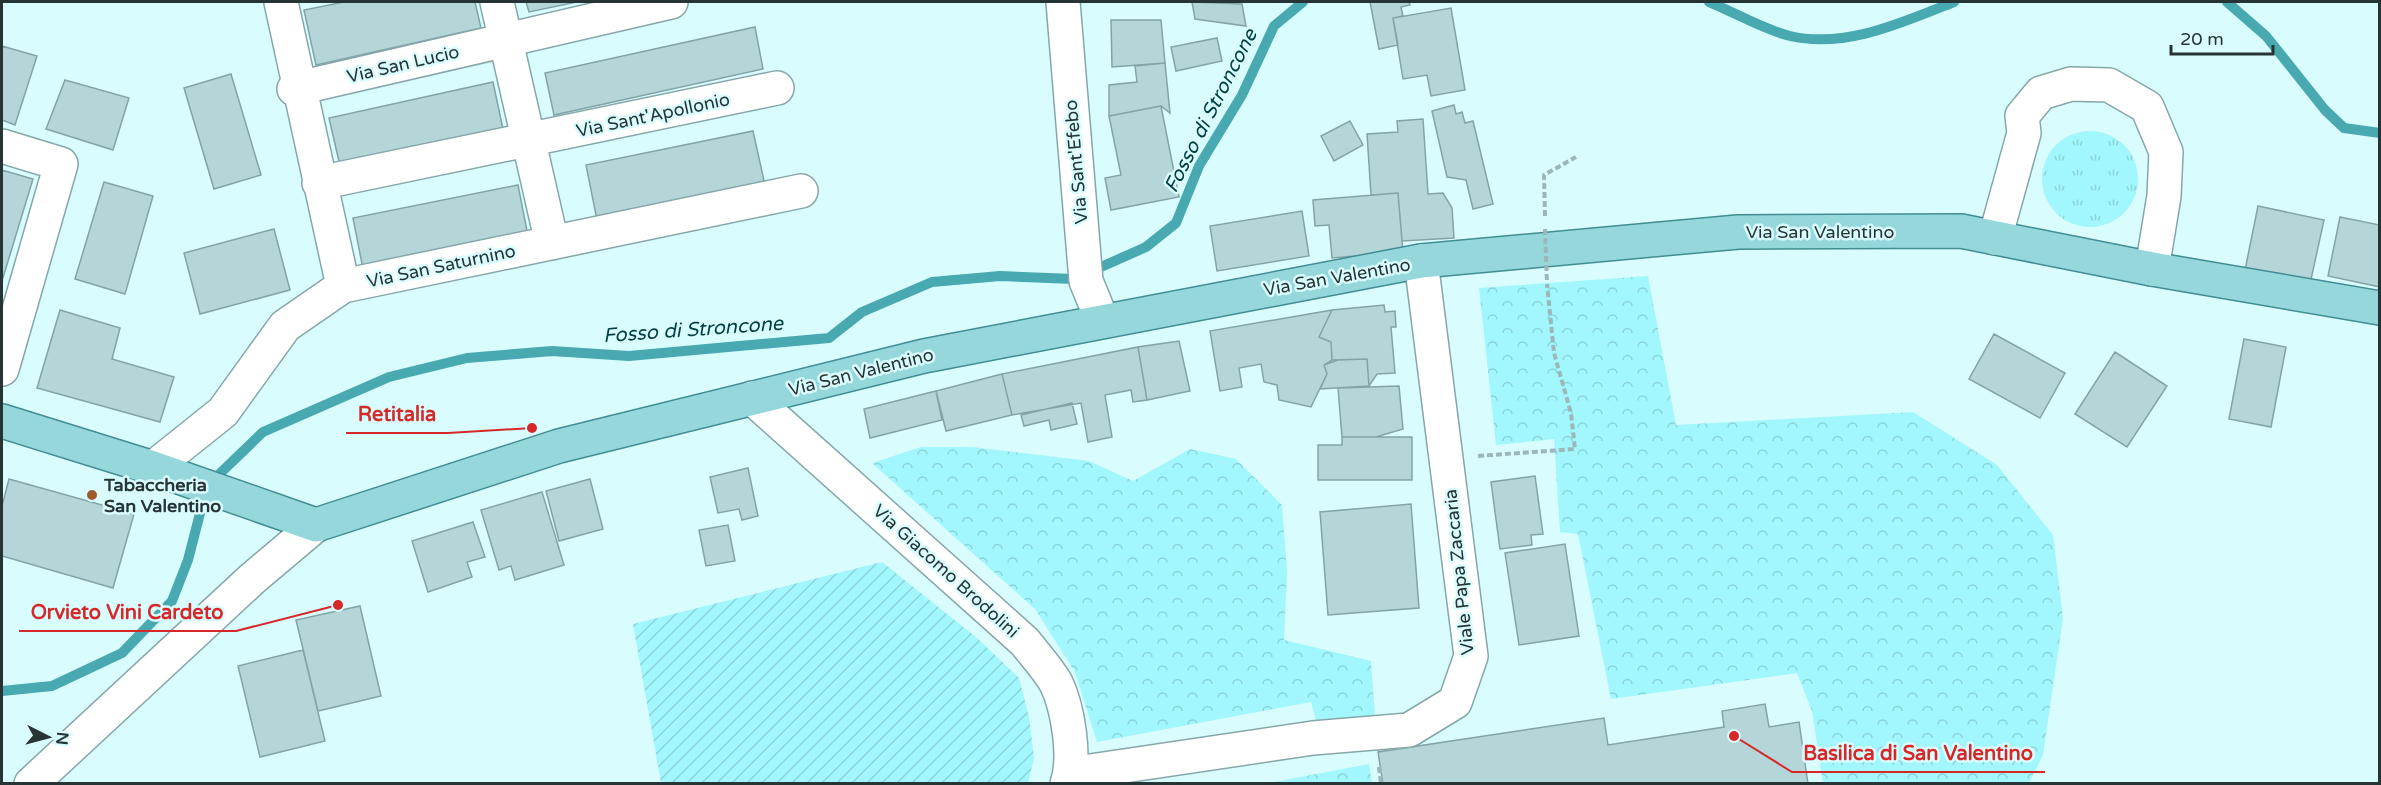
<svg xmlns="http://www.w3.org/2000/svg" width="2381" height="785" font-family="'Varela Round',sans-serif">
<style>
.grass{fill:url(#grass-tufts)}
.forest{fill:url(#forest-crowns)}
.garden{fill:url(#garden-furrows)}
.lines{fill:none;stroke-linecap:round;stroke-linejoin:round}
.stream{stroke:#48aab0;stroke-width:10}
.building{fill:#b4d6d8;stroke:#83a4a6;stroke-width:1.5}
.minor-casing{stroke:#86a7a9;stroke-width:36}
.secondary-casing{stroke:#86a7a9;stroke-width:36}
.primary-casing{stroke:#418d93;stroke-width:36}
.path{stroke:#9bb7b9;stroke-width:4;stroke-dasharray:6 3;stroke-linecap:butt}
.minor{stroke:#fff;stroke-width:33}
.secondary{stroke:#fff;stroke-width:33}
.primary{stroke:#96d7dc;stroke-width:33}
.path-bridge{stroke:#9bb7b9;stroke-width:4;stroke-dasharray:6 3;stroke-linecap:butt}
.poi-dot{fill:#9f5a2d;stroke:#d9fcfe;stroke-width:2}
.labels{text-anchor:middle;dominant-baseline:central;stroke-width:5;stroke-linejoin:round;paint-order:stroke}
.street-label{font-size:18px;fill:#263435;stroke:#d9fcfe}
.poi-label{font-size:18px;font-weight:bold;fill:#263435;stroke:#d9fcfe;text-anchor:start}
.water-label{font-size:20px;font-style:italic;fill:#003f43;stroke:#d9fcfe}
.leader{fill:none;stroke:#d62828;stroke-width:2}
.callout-dot{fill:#d62828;stroke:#d9fcfe;stroke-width:2}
.callout-label{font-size:20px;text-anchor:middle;font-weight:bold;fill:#d62828;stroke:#d9fcfe;stroke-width:5;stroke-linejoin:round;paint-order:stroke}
</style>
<defs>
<pattern id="grass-tufts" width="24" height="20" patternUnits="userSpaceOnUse" patternTransform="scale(1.5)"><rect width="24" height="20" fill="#a1f7fd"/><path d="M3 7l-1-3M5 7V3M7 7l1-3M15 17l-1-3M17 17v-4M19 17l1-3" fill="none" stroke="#8ad4d9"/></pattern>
<pattern id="forest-crowns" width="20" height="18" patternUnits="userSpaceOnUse" patternTransform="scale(1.5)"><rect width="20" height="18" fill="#a1f7fd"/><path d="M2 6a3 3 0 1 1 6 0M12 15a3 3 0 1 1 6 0" fill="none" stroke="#8ad4d9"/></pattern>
<pattern id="garden-furrows" width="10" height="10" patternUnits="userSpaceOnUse" patternTransform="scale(1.5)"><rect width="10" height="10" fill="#a1f7fd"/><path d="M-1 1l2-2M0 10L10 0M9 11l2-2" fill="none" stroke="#8ad4d9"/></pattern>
</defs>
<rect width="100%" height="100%" fill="#d9fcfe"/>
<path class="grass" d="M2042 179a48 48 0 1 1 96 0a48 48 0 1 1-96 0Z"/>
<path class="forest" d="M1648 276 1676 425 1913 412 1997 465 2053 535 2063 618 2043 755 2029 783H1823L1812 711 1797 673 1611 699 1578 534 1560 532 1554 439 1496 445 1479 288Z
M921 447H973L1089 461 1133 481 1190 449 1236 459 1282 505 1287 571 1284 640 1371 661 1375 716 1316 720 1311 702 1097 742 1075 672 1035 609 872 463Z
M1369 764 1372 783H1269Z"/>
<path class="garden" d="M882 562 977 638 1019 678 1029 717 1034 758 1028 783H661L633 624Z"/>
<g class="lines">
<path class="stream" d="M1709 2C1734 12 1764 30 1790 36 1846 49 1903 22 1954 2
M2227 2 2266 36 2325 110 2344 128 2380 133
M2 691 52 686 122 653 172 601 188 560 207 486 263 432 389 377 467 358 552 351 629 356 829 338 862 312 932 282 1000 276 1074 279 1146 247 1176 223 1199 166 1242 95 1274 26 1303 2"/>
</g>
<path class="building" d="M344 2H475L481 28 316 65 304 10Z
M526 2H577L529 12Z
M1192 2 1242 4 1246 26 1195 19Z
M1370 2H1409L1410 5 1401 7 1403 16 1393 18 1398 45 1379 49Z
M1451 8 1465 90 1431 96 1427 75 1403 79 1393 18Z
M1111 20H1161L1165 63 1112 67Z
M755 27 763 69 554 115 545 73Z
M1217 38 1222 61 1176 71 1171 47Z
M2 46 37 56 15 125 2 120Z
M1165 63 1170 113 1161 106 1109 116V85L1137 82 1135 66Z
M231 74 261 175 214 189 184 88Z
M65 80 129 98 113 150 46 129Z
M493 82 504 134 341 170 329 118Z
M1454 105 1456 114 1462 112 1465 123 1473 121 1493 204 1473 209 1466 180 1447 177 1432 111Z
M1161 106 1179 197 1111 210 1105 178 1121 175 1109 116Z
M1423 119 1428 194 1443 193 1452 208 1454 238 1402 241 1398 193 1371 195 1367 134 1398 132 1397 121Z
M1350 121 1363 145 1334 161 1321 136Z
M753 131 765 185 597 220 586 165Z
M2 170 33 179 2 281Z
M104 182 153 196 125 294 75 279Z
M518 185 528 236 363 269 353 218Z
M1398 193 1403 252 1332 258 1329 225 1315 226 1313 200Z
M2258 206 2324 220 2310 284 2245 270Z
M1302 211 1309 256 1217 271 1210 226Z
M2340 217 2380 225V287L2328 276Z
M274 229 290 290 200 314 184 253Z
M1384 305 1385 312 1395 311 1396 327H1391L1395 373 1377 374 1369 386 1367 359 1332 360 1331 342 1319 337 1332 310Z
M60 310 120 328 112 359 174 377 160 422 37 388Z
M1332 310 1319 337 1331 342 1332 360 1324 365 1327 374 1311 407 1279 400 1277 385 1264 382 1261 364 1239 368 1242 387 1220 391 1210 331Z
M1994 334 2065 373 2040 418 1969 379Z
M2244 339 2286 347 2271 427 2229 419Z
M1179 341 1190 391 1147 400 1138 347Z
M1138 347 1147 400 1133 402 1131 390 1105 395 1112 437 1088 442 1081 403 1012 415 1002 374Z
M2115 352 2167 386 2127 447 2075 414Z
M1367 359 1369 386 1320 389 1327 374 1324 365 1338 360Z
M1002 374 1012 415 946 431 936 391Z
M1399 386 1403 429 1376 437H1342L1338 388Z
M936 391 942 420 870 438 864 409Z
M1072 403 1077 424 1051 430 1049 420 1024 426 1021 415Z
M1342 437H1412V480H1318V445H1342Z
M748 468 758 516 742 520 739 509 718 513 710 477Z
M1535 476 1543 534 1531 535 1532 545 1500 549 1491 482Z
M9 479 134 514 113 588 2 556V506Z
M590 479 603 529 559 541 546 491Z
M542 492 564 565 515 580 511 566 499 570 481 510Z
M1411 504 1419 608 1328 615 1320 512Z
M473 522 485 557 467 562 472 577 428 592 412 541Z
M728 525 735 561 706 566 699 530Z
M1565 544 1579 636 1519 645 1505 553Z
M360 606 381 696 318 711 296 620Z
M303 650 325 741 260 757 238 666Z
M1765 704 1769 727 1799 722 1808 784H1383L1378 752 1604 718 1608 745 1724 727 1722 711Z"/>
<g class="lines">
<g class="minor-casing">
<path id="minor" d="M281 2 343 286
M497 2 552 243
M1063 2 1086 281 1102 320
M294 89 671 2
M2 146 61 164 2 369
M319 183 777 88
M1995 238 2024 133 2022 116 2041 93 2071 84 2109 85 2147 107 2166 152 2164 196 2152 269
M752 398 1025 642C1035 655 1048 669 1056 683 1068 708 1076 757 1067 784
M153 468 223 412 285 326 343 286 801 191
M1070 774 1313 738 1409 730 1455 702 1471 656 1421 261"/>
</g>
<g class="secondary-casing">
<path id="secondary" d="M31 784 252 579 316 525"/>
</g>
<g class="primary-casing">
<path id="primary" d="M2 421 153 468 316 525 559 446 924 356 1421 261 1738 232 1961 231 2152 269 2380 308"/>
</g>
<path class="path" d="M1545 216 1544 175 1576 157
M1478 456 1575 449 1571 413 1554 353 1547 284
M1379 767 1381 784"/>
<use href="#minor" class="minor"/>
<use href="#secondary" class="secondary"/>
<use href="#primary" class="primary"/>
<path class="path-bridge" d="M1545 229 1547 283"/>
</g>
<circle class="poi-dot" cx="92" cy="495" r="6"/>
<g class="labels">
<g class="street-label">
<text transform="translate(403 64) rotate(-13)">Via San Lucio</text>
<text transform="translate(653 115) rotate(-12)">Via Sant'Apollonio</text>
<text transform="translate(1076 162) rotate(-95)">Via Sant'Efebo</text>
<text x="1820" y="232">Via San Valentino</text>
<text transform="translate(441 266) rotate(-12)">Via San Saturnino</text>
<text transform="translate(1337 277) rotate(-10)">Via San Valentino</text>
<text transform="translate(861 372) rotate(-14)">Via San Valentino</text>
<text transform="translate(946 571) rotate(42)">Via Giacomo Brodolini</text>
<text transform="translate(1459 572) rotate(-96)">Viale Papa Zaccaria</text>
</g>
<g class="poi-label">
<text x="104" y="485">Tabaccheria<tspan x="104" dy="21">San Valentino</tspan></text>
</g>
<g class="water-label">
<text transform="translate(1211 111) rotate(-63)">Fosso di Stroncone</text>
<text transform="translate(693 330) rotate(-4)">Fosso di Stroncone</text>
</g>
</g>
<path class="leader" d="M532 428L448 433H346M338 605L236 631H19M1734 736L1792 772H2045"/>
<g class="callout-dot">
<circle cx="532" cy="428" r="6"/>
<circle cx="338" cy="605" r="6"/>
<circle cx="1734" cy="736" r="6"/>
</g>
<g class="callout-label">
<text x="397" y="421">Retitalia</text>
<text x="127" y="619">Orvieto Vini Cardeto</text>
<text x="1918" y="760">Basilica di San Valentino</text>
</g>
<rect width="2381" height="785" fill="none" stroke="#263435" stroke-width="6"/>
<g transform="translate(48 737) rotate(96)" stroke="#d9fcfe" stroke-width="4.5" paint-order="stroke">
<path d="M0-4.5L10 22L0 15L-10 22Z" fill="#263435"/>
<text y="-9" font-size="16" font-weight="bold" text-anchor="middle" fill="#263435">N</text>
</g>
<path d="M2171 45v9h102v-9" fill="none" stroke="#263435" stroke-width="3"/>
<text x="2180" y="45" font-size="18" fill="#263435" stroke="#d9fcfe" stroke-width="4.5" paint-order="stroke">20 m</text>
</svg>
